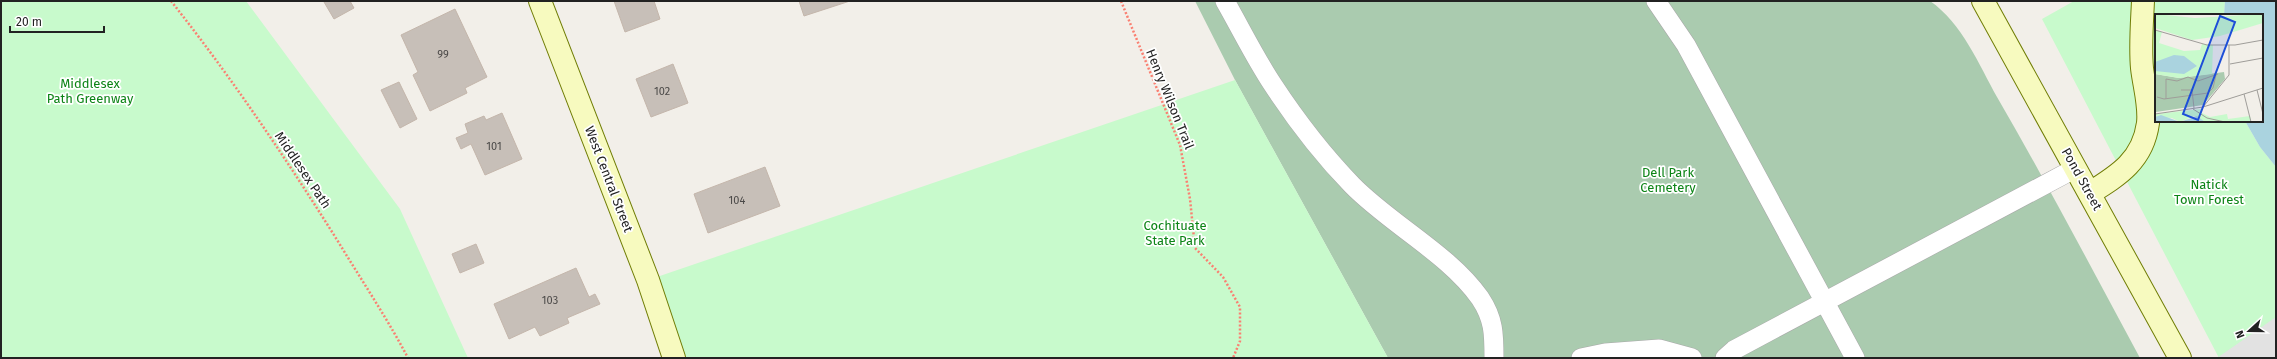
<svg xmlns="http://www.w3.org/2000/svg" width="2277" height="359" font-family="'Fira Sans',sans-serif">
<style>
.cemetery{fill:#aacbaf}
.park{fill:#c8facc}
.parking{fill:#e2e2e2}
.water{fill:#aad3df}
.building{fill:#c7bfb8;stroke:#c4b6ab}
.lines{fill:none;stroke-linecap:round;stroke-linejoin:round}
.lane-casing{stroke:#a9a9a9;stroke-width:20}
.secondary-casing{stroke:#707d05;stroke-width:24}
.path{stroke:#fa8072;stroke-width:2.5;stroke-dasharray:2 2;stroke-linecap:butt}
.lane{stroke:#fff;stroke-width:19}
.secondary{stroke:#f7fabf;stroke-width:22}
.labels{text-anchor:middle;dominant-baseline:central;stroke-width:3.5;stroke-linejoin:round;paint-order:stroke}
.number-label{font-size:11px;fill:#4b4948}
.park-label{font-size:13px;fill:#0c8416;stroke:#fff}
.street-label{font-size:13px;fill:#222;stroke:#fff}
.inset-road{fill:none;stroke:#9f9d99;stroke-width:1}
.view{fill:#1d4ed8;fill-opacity:0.15;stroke:#1d4ed8;stroke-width:2}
.inset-edge{fill:none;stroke:#222;stroke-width:2}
</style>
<rect width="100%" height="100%" fill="#f2efe9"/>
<path class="cemetery" d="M1195 1H1930C1962 23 1979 65 1997 97 2047 183 2093 271 2140 358H1388L1235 80Z"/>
<path class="park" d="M1 1H246L400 209 468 358H1Z
M2074 1H2225L2224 15H2156V121H2245L2260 147 2276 167V358H2219L2042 19Z
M1235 80 1388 358H674L648 280Z"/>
<path class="parking" d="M2276 317V358H2217Z"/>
<path class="water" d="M2225 1H2276V167L2260 147 2245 121H2262V15H2224Z"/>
<path class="building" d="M327 1H350L354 8 334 19 324 2Z
M614 1H654L660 19 625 32Z
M799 1H850L804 16Z
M455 9 487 77 465 88 467 93 430 111 413 75 418 72 401 35Z
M673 64 688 103 651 117 636 79Z
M399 82 417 119 400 128 381 90Z
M502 113 522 159 485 175 471 144 461 149 456 138 468 133 465 124 484 116 486 120Z
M765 167 780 206 708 233 694 194Z
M476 244 484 263 460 273 452 254Z
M576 268 589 297 595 294 600 304 567 318 569 323 540 336 535 327 509 339 494 304Z"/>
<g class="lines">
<g class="lane-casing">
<path id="lane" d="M1225 1C1241 29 1255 58 1273 85 1296 120 1323 155 1352 185 1390 224 1449 254 1480 298 1494 319 1494 334 1494 358
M1656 1 1686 45 1855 358
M1581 358 1605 353 1659 349 1692 358
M1725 358 1734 350 2076 168"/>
</g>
<g class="secondary-casing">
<path id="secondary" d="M540 1 648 280 674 358
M1983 1 2180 358
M2090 193C2119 175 2143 160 2148 123 2150 105 2144 86 2142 68 2140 46 2142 23 2143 1"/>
</g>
<path class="path" d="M171 1C232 78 287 160 339 243 362 281 387 318 408 358
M1121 1 1180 145 1190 199 1195 248 1223 277 1240 307V341L1233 358"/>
<use href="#lane" class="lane"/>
<use href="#secondary" class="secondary"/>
</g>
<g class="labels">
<g class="number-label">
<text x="443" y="54">99</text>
<text x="662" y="91">102</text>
<text x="494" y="146">101</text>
<text x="737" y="200">104</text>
<text x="550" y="300">103</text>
</g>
<g class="park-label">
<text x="90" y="83">Middlesex<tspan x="90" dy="15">Path Greenway</tspan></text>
<text x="1668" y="172">Dell Park<tspan x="1668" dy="15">Cemetery</tspan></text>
<text x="2209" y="184">Natick<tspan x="2209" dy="15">Town Forest</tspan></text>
<text x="1175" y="225">Cochituate<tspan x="1175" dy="15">State Park</tspan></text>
</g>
<g class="street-label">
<text transform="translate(1170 99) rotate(68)">Henry Wilson Trail</text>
<text transform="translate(303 170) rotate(56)">Middlesex Path</text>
<text transform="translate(609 179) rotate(69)">West Central Street</text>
<text transform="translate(2082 179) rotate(61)">Pond Street</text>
</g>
</g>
<g transform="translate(2155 14)">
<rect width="108" height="108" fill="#f2efe9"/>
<path d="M69 58 70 65 48 91 1 98 0 60 24 64Z" fill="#aacbaf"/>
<path d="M0 0 40 4 108 0V9L65 22 37 26 0 14ZM0 16 7 18 4 29 29 37 45 36 47 30 58 31 57 60 24 64 0 60ZM0 63 1 100 46 95 47 99 55 103 72 100 73 105 95 102 96 108H50L39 102 25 108 17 104 0 103Z" fill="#c8facc"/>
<path d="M19 41 29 42 42 52 29 60 0 57V48ZM6 101 25 108 42 102 50 108H0V103Z" fill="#aad3df"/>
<path class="inset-road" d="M0 16 52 31H80L108 26M75 50 108 44M26 76H37L39 94M102 76 108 100M89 80 96 108M2 83 9 85 53 79 58 74 61 61M11 85V65L22 67 33 63 43 67 63 60M48 93 74 61V31M38 95 52 104 70 108M0 100 48 93 108 74"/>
<path class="view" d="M65 2 80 8 43 106 28 100Z"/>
<rect width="108" height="108" class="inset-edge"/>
</g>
<rect width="2277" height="359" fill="none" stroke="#222222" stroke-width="4"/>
<g transform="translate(2249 331) rotate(249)" stroke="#ffffff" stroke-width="3" paint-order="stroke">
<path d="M0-3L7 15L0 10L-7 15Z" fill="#222222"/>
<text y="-6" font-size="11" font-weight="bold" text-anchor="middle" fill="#222222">N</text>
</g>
<path d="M10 26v6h94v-6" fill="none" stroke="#222222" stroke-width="2"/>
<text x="16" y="26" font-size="12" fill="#222222" stroke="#ffffff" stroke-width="3" paint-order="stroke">20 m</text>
</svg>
